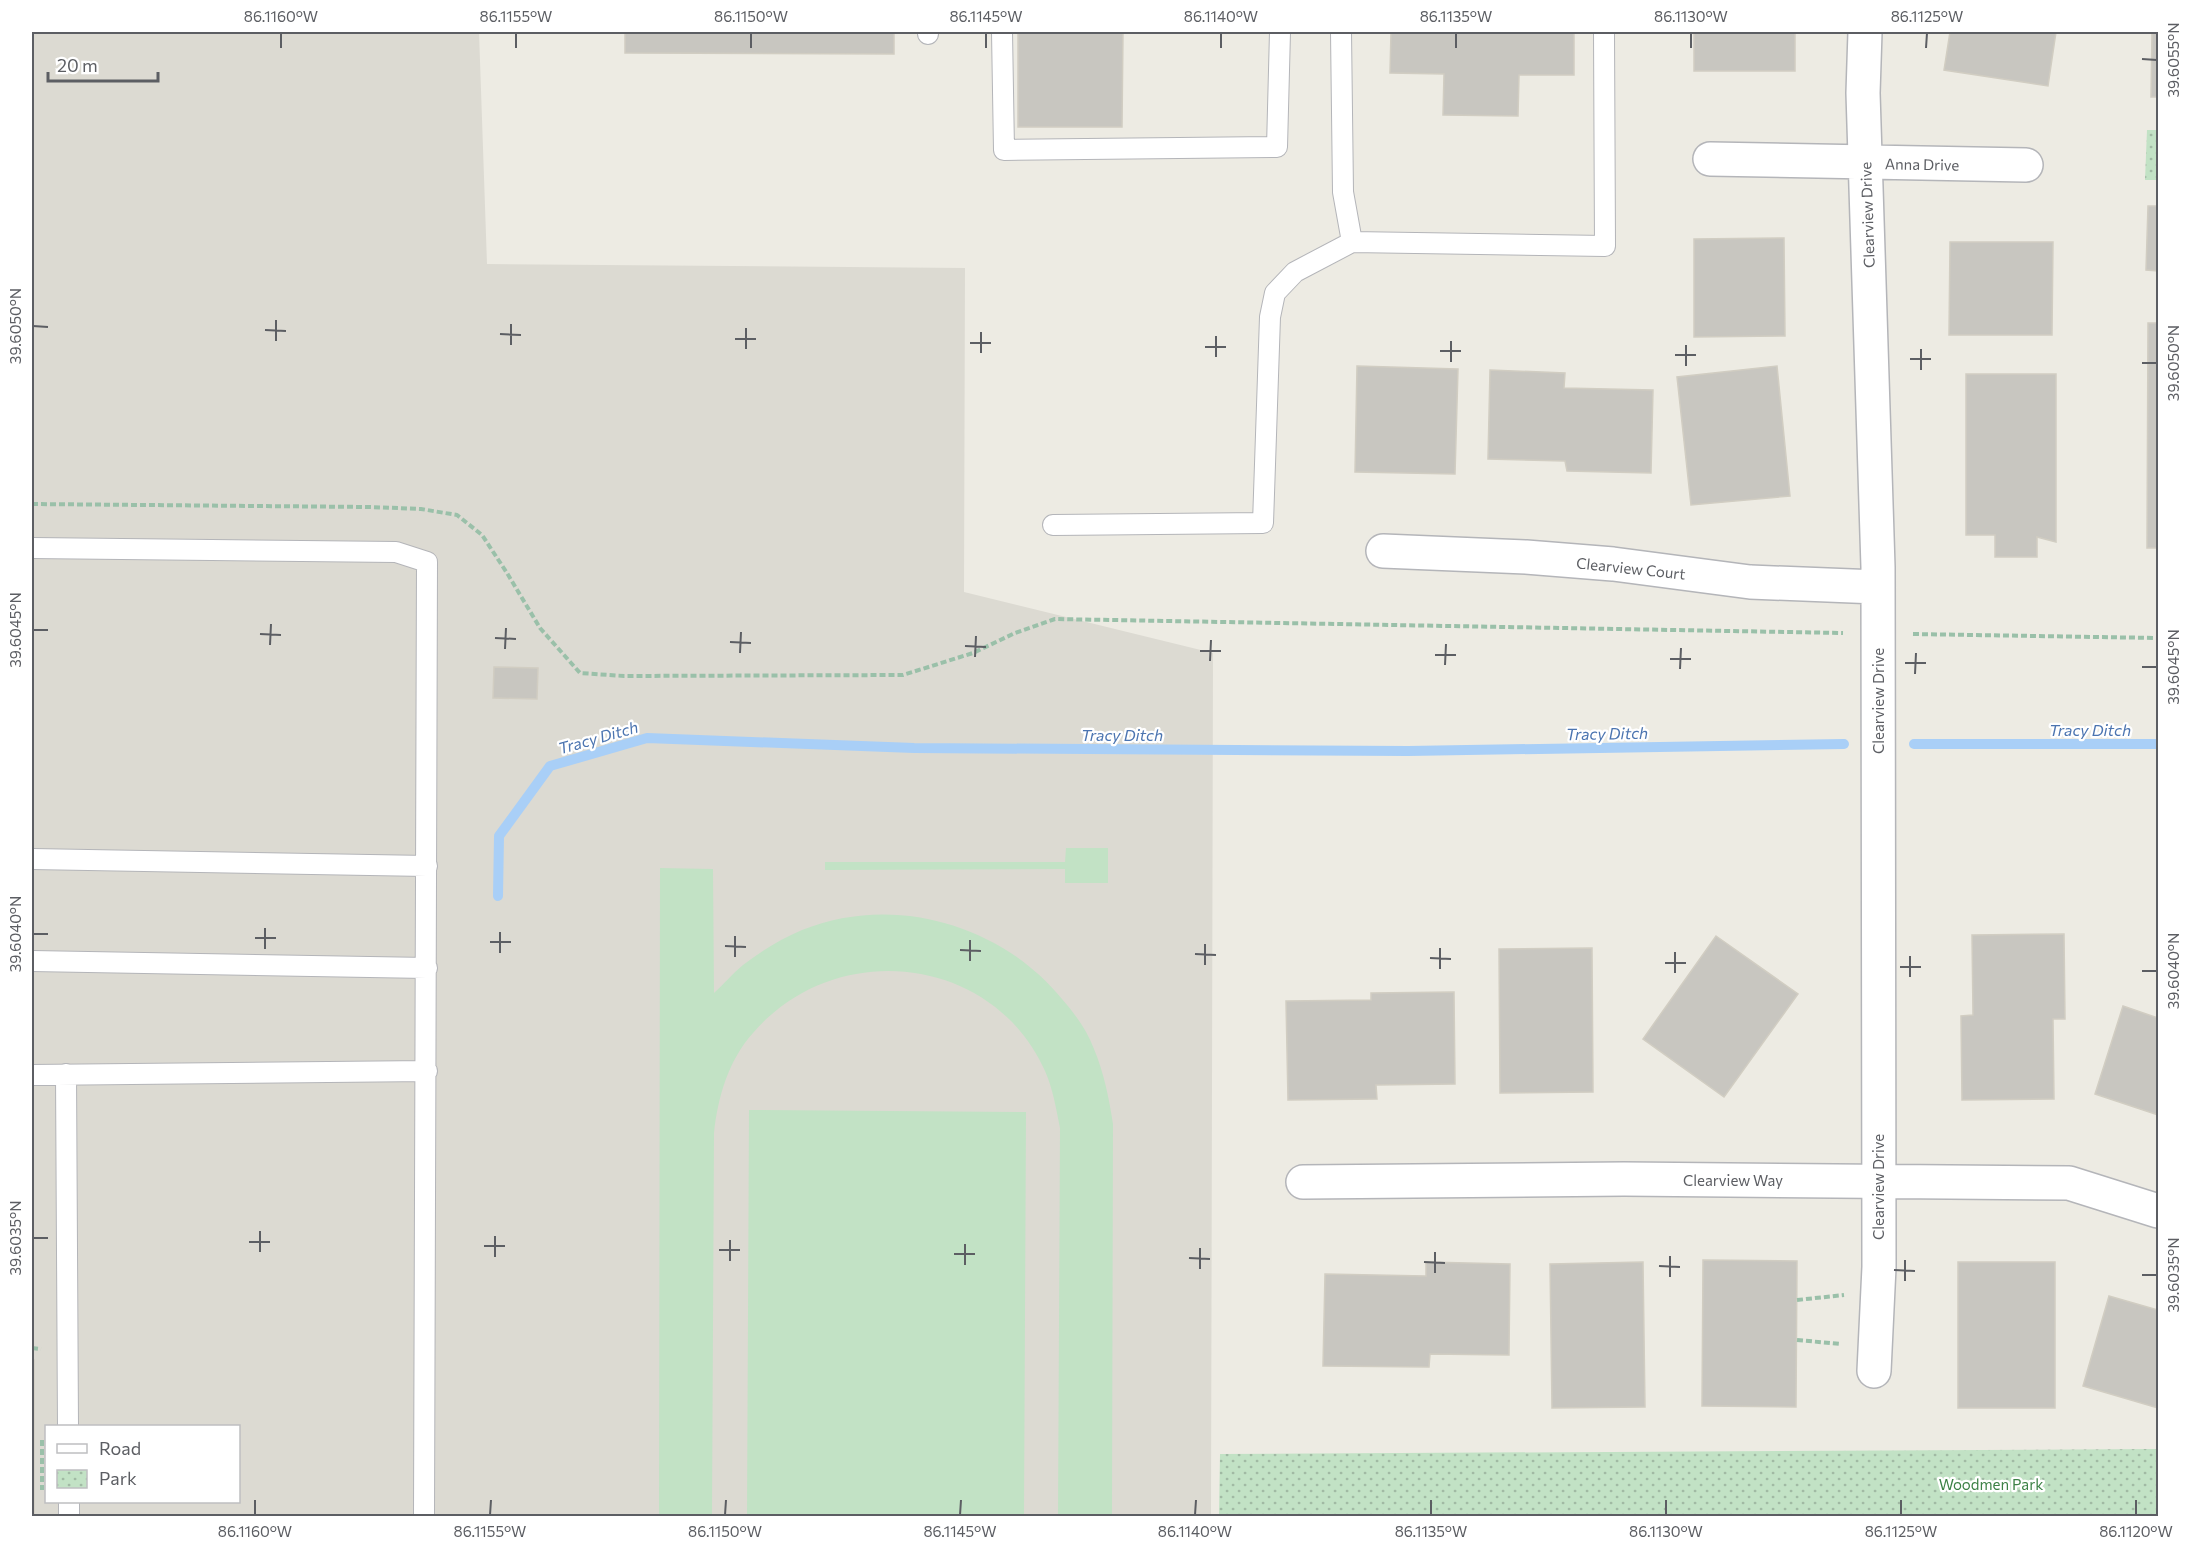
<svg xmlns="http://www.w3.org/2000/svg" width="2190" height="1548" font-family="Commissioner,sans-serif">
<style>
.education{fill:#dcdad2;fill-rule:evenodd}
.grass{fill:#c2e2c5}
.park{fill:url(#park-dots)}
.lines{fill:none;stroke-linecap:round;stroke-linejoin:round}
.stream{stroke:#a9cff7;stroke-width:10}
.building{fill:#c8c6c0;stroke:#d1cdc2;stroke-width:1.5}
.lane-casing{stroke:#b4b5b9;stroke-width:22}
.street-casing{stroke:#b4b5b9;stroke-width:36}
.path{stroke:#9ac0a9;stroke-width:4;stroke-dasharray:6 3;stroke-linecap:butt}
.lane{stroke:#fff;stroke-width:20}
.street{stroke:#fff;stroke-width:33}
.ticks{fill:none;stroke:#5c5e63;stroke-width:2}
.labels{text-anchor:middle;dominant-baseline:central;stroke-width:4.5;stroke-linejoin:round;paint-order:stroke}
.street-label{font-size:15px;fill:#5c5e63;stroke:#fff}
.park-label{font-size:15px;fill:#3c8145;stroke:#fff}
.water-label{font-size:16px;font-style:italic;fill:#4b74b0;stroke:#fff}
.neatline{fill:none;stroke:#5c5e63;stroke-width:2}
.ticks-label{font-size:15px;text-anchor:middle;fill:#5c5e63}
</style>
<defs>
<pattern id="park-dots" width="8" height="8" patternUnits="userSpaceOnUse" patternTransform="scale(1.5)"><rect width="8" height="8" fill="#c2e2c5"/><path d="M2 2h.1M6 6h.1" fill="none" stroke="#a1baa4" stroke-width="1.8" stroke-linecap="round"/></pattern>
</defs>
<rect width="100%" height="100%" fill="#edebe3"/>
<path class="education" d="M32 32H479L487 264 965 268 964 592 1213 653 1211 1516H32ZM46 1426H238V1502H46Z"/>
<path class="grass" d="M1066 848H1108V883H1065V869L825 870V862H1065Z
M660 868 713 869 714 993C724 984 733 973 743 965 761 951 781 939 802 930 893 893 1001 924 1062 999 1075 1014 1087 1030 1094 1049 1104 1073 1109 1098 1113 1124L1112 1516H1058L1060 1128C1056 1108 1053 1089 1045 1071 992 953 834 938 753 1033 728 1061 718 1097 714 1133L712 1516H659Z
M749 1110 1026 1112 1024 1516H747Z"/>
<path class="park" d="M2147 130H2158V180H2145Z
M2158 1449V1516H1219L1220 1454Z"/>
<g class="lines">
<path class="stream" d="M1914 744H2158
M498 896 499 836 550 766 647 738 914 748 1408 751 1844 744"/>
</g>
<path class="building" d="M625 32H894V54L625 53Z
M1018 32H1123L1122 127H1018Z
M1391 32H1574V75H1519L1518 116 1443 115 1444 74 1390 73Z
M1694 32H1795V71H1694Z
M1950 32H2056L2048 86 1944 70Z
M2152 32H2158V97H2151Z
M2148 206H2158V271L2146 270Z
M1784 238 1785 336 1694 337V239Z
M1950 242H2053L2052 335H1949Z
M2148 323H2158V548H2147Z
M1357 366 1458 369 1455 474 1355 472Z
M1777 366 1790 496 1691 505 1677 377Z
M1490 370 1565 373 1564 388 1653 390 1651 473 1567 471 1565 461 1488 459Z
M1966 374H2056V542L2037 537V557H1995V535H1966Z
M494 667 538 668 537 699 493 698Z
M2064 934 2065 1019H2053L2054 1099 1962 1100 1961 1016 1973 1015 1972 935Z
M1716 936 1798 994 1724 1097 1643 1039Z
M1592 948 1593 1092 1500 1093 1499 949Z
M1454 992 1455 1084 1376 1085 1377 1099 1288 1100 1286 1001 1371 1000V993Z
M2123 1006 2158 1018V1115L2095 1094Z
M1703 1260 1797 1261 1796 1407 1702 1406Z
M1426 1262 1510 1264 1509 1355 1430 1354 1429 1367 1323 1366 1325 1274 1426 1276Z
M1643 1262 1645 1407 1552 1408 1550 1264Z
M1958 1262H2055V1408H1958Z
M2109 1296 2158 1310V1408L2083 1386Z
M32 1360H34V1516H32Z"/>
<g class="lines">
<g class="lane-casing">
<path id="lane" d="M928 32V34
M1002 32 1004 150 1277 147 1280 32
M1341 32 1343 192 1352 242 1605 246 1604 32
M1053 525 1263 523 1270 317 1275 293 1295 272 1352 242
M32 548 396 552 427 562 424 1516
M32 859 427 866
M32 961 427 968
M66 1074 68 1426
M32 1075 427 1071
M69 1502V1516"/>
</g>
<g class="street-casing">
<path id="street" d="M1865 32 1863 93 1878 567 1879 1267 1874 1371
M1710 159 2026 165
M1383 551 1526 557 1613 564 1750 582 1877 587
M1303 1182 1624 1179 2069 1183 2158 1211"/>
</g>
<path class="path" d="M32 504 370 507 421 509 457 515 482 535 507 573 540 628 580 673 624 676 903 675 973 653 1015 633 1055 619 1843 633
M1913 634 2158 638
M1797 1300 1844 1295
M1797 1340 1841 1344
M32 1348 41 1349
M42 1440V1490"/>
<use href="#lane" class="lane"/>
<use href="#street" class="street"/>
</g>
<path class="ticks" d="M281 48V33M516 48V33M751 48V33M986 48V33M1221 48V33M1456 48V33M1691 48V33M1926 48 1927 33M2142 59 2157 60M33 326 48 327M265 330 286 331M500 334 521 335M735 339H756M276 341V320M970 343H991M511 345V324M1205 347H1226M746 349V328M1440 351H1461M981 353V332M1675 355H1696M1216 357V336M1910 359H1931M1451 362V341M2142 363H2157M1686 366V345M1921 370V349M33 630H48M260 634 281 635M495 638 516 639M730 642 751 643M270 645 271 624M965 646 986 647M505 649 506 628M1200 651H1221M740 653 741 632M1435 655H1456M975 657 976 636M1670 659H1691M1210 661 1211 640M1905 663H1926M1445 665 1446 644M2142 667H2157M1680 669 1681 648M1915 674 1916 653M33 934H48M255 938H276M490 942H511M725 946 746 947M265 949V928M960 950 981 951M500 953V932M1195 954 1216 955M735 957V936M1430 958 1451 959M970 961V940M1665 963H1686M1205 965V944M1900 967H1921M1440 969V948M2142 971H2157M1675 973V952M1910 977V956M33 1238H48M249 1242H270M484 1246H505M719 1250H740M260 1252V1231M954 1254H975M495 1257V1236M1189 1258 1210 1259M730 1261V1240M1424 1262 1445 1263M965 1265V1244M1659 1266 1680 1267M1200 1269V1248M1894 1270 1915 1271M1435 1273V1252M2142 1275H2157M1670 1277V1256M1905 1281V1260M255 1515V1500M490 1515 491 1500M725 1515 726 1500M960 1515 961 1500M1195 1515 1196 1500M1431 1515V1500M1666 1515V1500M1901 1515V1500M2136 1515V1500"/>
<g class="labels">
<g class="street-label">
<text transform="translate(1922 164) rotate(1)">Anna Drive</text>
<text transform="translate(1867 215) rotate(-92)">Clearview Drive</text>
<text transform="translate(1631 568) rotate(6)">Clearview Court</text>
<text transform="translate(1878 701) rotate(-90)">Clearview Drive</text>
<text x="1733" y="1180">Clearview Way</text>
<text transform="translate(1878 1187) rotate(-90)">Clearview Drive</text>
</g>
<g class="park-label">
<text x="1991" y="1484">Woodmen Park</text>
</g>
<g class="water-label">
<text x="2090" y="729">Tracy Ditch</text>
<text transform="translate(1607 733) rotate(-1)">Tracy Ditch</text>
<text x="1122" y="734">Tracy Ditch</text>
<text transform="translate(598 737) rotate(-16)">Tracy Ditch</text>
</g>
</g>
<rect width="2190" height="1548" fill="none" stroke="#ffffff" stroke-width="66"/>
<rect x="45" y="1425" width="195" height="78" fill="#ffffff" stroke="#bebfc1" stroke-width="1.5"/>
<rect x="57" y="1444" width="30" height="9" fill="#ffffff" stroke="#bebfc1" stroke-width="1.5"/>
<text x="99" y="1455" font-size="18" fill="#5c5e63">Road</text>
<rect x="57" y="1470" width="30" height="18" fill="url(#park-dots)" stroke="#bebfc1" stroke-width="1.5"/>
<text x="99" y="1485" font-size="18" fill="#5c5e63">Park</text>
<path d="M48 72v9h110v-9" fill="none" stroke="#5c5e63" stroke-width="3"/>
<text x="57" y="72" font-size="18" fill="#5c5e63" stroke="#ffffff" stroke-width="4.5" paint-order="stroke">20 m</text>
<rect x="33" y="33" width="2124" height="1482" class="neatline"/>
<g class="ticks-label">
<text x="281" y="22">86.1160°W</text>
<text x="516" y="22">86.1155°W</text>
<text x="751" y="22">86.1150°W</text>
<text x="986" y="22">86.1145°W</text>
<text x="1221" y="22">86.1140°W</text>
<text x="1456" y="22">86.1135°W</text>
<text x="1691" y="22">86.1130°W</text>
<text x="1927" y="22">86.1125°W</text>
<text transform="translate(2174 60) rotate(-90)" y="5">39.6055°N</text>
<text transform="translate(16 326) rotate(-90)" y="5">39.6050°N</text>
<text transform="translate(2174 363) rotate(-90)" y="5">39.6050°N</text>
<text transform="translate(16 630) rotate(-90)" y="5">39.6045°N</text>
<text transform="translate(2174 667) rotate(-90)" y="5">39.6045°N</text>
<text transform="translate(16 934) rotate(-90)" y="5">39.6040°N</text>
<text transform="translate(2174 971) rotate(-90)" y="5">39.6040°N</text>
<text transform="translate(16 1238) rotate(-90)" y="5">39.6035°N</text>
<text transform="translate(2174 1275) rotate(-90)" y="5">39.6035°N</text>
<text x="255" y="1537">86.1160°W</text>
<text x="490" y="1537">86.1155°W</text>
<text x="725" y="1537">86.1150°W</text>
<text x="960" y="1537">86.1145°W</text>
<text x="1195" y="1537">86.1140°W</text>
<text x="1431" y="1537">86.1135°W</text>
<text x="1666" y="1537">86.1130°W</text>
<text x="1901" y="1537">86.1125°W</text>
<text x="2136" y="1537">86.1120°W</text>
</g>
</svg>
